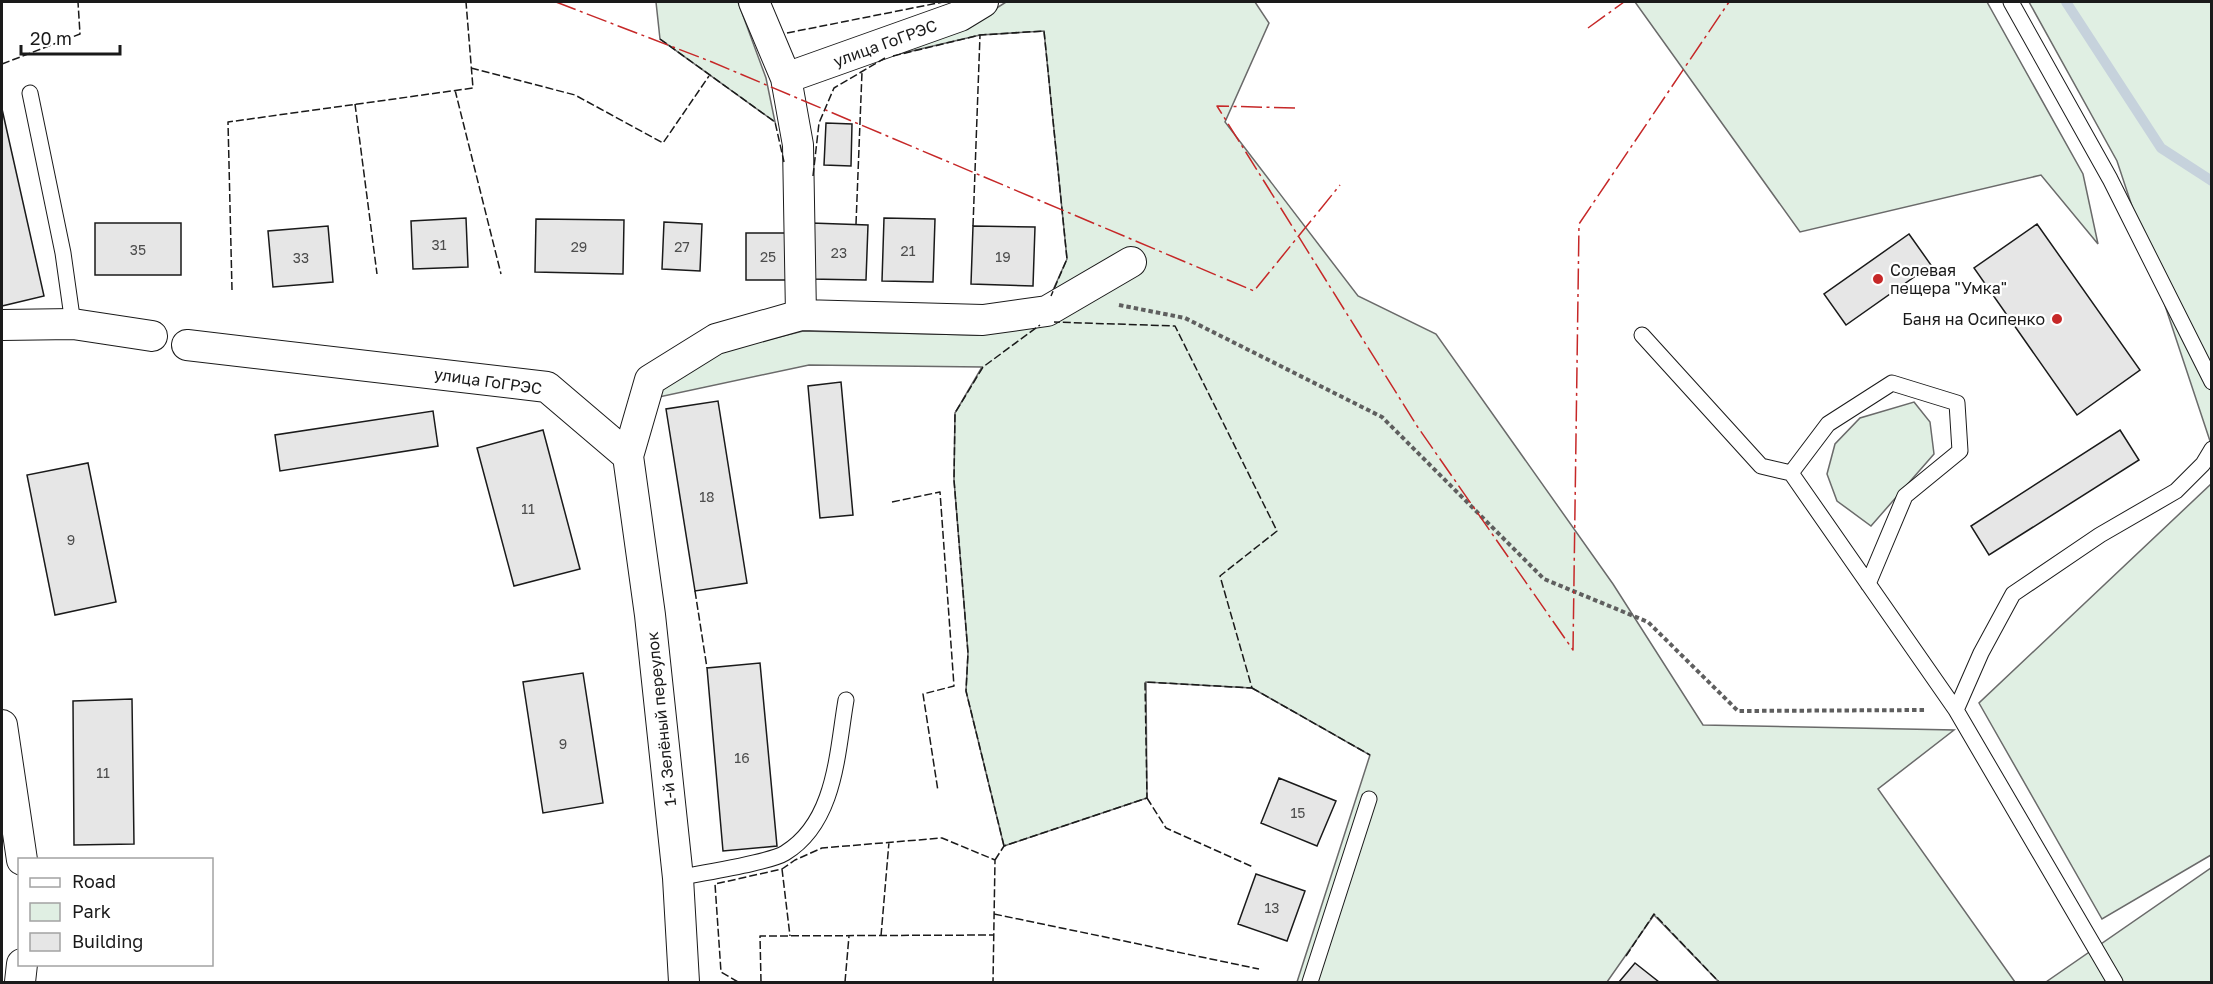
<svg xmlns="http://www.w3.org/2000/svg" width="2213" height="984" font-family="'Golos Text',sans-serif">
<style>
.green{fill:#e0efe3;stroke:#6a6a6a;stroke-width:1.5}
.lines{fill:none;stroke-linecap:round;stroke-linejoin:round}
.stream{stroke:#c6d2dc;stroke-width:10}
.building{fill:#e6e6e6;stroke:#1a1a1a;stroke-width:1.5}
.lane-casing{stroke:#1a1a1a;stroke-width:17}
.street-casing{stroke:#1a1a1a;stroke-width:32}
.path{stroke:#5f5f5f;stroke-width:4;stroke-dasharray:4.5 3;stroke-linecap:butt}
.lane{stroke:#fff;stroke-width:15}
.street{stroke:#fff;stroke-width:30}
.fence{stroke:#1a1a1a;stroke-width:1.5;stroke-dasharray:8 3;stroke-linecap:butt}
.power{stroke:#c62828;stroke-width:1.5;stroke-dasharray:21 4.5 3 4.5;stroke-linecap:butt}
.poi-dot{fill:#c62828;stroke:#fff;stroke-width:2}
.labels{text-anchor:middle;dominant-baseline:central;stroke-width:4.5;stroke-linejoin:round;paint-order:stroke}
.number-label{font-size:14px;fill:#4d4d4d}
.street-label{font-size:16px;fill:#1a1a1a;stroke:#fff}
.poi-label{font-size:16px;fill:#1a1a1a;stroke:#fff;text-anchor:start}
</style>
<rect width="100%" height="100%" fill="#fff"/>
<path class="green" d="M656 2H738L766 78 775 122 660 39Z
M1006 2H1255L1269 23 1225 122 1358 296 1436 334 1613 584 1703 725 1954 730 1878 789 2015 982H1719L1654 915 1607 982H1297L1370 755 1252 688 1146 682 1147 798 1004 846 966 691 968 653 954 480 955 413 982 367 809 365 659 397 663 387 722 351 803 331 978 335 1049 299 1067 259 1044 31 980 35 886 57 967 27Z
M1635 2H1987L2083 174 2098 244 2041 175 1800 232Z
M2029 2H2211V444L2117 161Z
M1914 402 1930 422 1934 454 1871 526 1837 501 1827 474 1835 444 1860 418Z
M2211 484V855L2102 919 1979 703Z
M2211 868V982H2046Z"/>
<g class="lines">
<path class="stream" d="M2066 2 2161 148 2212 181"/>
</g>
<path class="building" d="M2 109 44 296 2 306Z
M826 123 852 124 851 166 824 165Z
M466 218 468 267 413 269 411 221Z
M884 218 935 219 933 282 882 281Z
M536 219 624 220 623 274 535 272Z
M664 222 702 224 700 271 662 269Z
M95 223H181V275H95Z
M811 223 868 225 866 280 809 279Z
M2037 224 2140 370 2077 415 1974 268Z
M328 226 333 282 273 287 268 231Z
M973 226 1035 227 1033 286 971 284Z
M746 233H789V280H746Z
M1909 234 1931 265 1846 325 1824 294Z
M841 382 853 515 820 518 808 386Z
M718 401 747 583 695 591 666 409Z
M433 411 438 446 280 471 275 435Z
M543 430 580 569 514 586 477 448Z
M2120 430 2139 460 1989 555 1971 526Z
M88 463 116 602 55 615 27 475Z
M760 663 777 846 723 851 707 668Z
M583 673 603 803 543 813 523 682Z
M132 699 134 844 74 845 73 701Z
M1279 778 1336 801 1317 846 1261 823Z
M1256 874 1305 891 1287 941 1238 924Z
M1635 963 1659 982H1619Z"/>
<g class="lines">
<g class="lane-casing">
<path id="lane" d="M2011 2 2110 179 2212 382
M30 93 63 253 73 324
M1642 335 1761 466 1791 473 1956 710 2115 982
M1791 473 1828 424 1892 383 1957 403 1960 451 1905 496 1868 584
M1956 710 1981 653 2013 594 2100 535 2176 491 2203 464 2212 449
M678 878C700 873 769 863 785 853 836 822 837 752 846 700
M1310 982 1369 799"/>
</g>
<g class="street-casing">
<path id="street" d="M754 2 786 78 798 145 801 315 983 320 1047 311 1131 262
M786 78 960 16 983 2
M2 325 73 324 152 336
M187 345 547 387 628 456
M2 725 22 860
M20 982 22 964
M684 982 678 878 650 615 628 456 650 380 716 339 801 315"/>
</g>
<path class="path" d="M1119 305 1185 318 1382 417 1544 579 1648 622 1738 711 1926 710"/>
<use href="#lane" class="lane"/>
<use href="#street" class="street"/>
<path class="fence" d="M787 33 943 2
M660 39 775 122 784 162
M893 56 980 35 1044 31 1067 259 1051 296
M2 64 80 34 78 2
M471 68 575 95 663 143 709 76
M455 90 501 274
M355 104 377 274
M813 176 819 123 834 88 885 58
M856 224 862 72
M973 226 980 35
M232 290 228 122 473 88 466 2
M892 502 940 492 954 686 923 694 938 791
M695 591 707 668
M1252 688 1370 755
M1147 798 1166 828 1253 867
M1004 846 966 691 968 653 954 480 955 413 983 367 1040 325
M995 860 1004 846 1147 798 1145 682 1252 688 1220 576 1277 531 1175 326 1054 322
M782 869 790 936
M994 914 1259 969
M881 936 889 842
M1626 956 1654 914 1719 982
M738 982 721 972 715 884 782 869 795 860 822 848 942 838 995 860 993 982
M761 982 760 936 994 935
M845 982 849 936"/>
<path class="power" d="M556 2 712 62 1254 291 1340 185
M1588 28 1624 2
M1295 108 1217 106 1417 426 1573 650 1579 224 1729 2"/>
</g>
<g class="poi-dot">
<circle cx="1878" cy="279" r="6"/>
<circle cx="2057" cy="319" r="6"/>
</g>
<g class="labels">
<g class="number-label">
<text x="439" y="244">31</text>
<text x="579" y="246">29</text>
<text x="682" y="246">27</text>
<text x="138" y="249">35</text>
<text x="908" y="250">21</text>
<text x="839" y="252">23</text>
<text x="768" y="256">25</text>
<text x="1003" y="256">19</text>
<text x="301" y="257">33</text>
<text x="707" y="496">18</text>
<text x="528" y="508">11</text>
<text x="71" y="539">9</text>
<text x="563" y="743">9</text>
<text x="742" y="757">16</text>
<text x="103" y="772">11</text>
<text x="1298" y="812">15</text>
<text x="1272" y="907">13</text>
</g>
<g class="street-label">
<text transform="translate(885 43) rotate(-20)">улица ГоГРЭС</text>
<text transform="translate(488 381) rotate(8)">улица ГоГРЭС</text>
<text transform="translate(661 719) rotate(-96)">1-й Зелёный переулок</text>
</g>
<g class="poi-label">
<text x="1890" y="270">Солевая<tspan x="1890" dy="18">пещера "Умка"</tspan></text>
<text x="2045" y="319" text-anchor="end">Баня на Осипенко</text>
</g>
</g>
<rect width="2213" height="984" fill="none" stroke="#1a1a1a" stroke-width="6"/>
<rect x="18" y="858" width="195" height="108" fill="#ffffff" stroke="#a3a3a3" stroke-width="1.5"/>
<rect x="30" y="878" width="30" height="9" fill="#ffffff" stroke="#a3a3a3" stroke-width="1.5"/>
<text x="72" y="888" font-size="18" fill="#1a1a1a">Road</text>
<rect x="30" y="903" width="30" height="18" fill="#e0efe3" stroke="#a3a3a3" stroke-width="1.5"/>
<text x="72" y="918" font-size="18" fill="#1a1a1a">Park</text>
<rect x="30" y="933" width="30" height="18" fill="#e6e6e6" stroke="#a3a3a3" stroke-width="1.5"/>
<text x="72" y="948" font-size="18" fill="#1a1a1a">Building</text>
<path d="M21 45v9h99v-9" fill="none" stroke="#1a1a1a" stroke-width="3"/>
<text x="30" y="45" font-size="18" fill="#1a1a1a" stroke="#ffffff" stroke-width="4.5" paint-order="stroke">20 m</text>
</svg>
